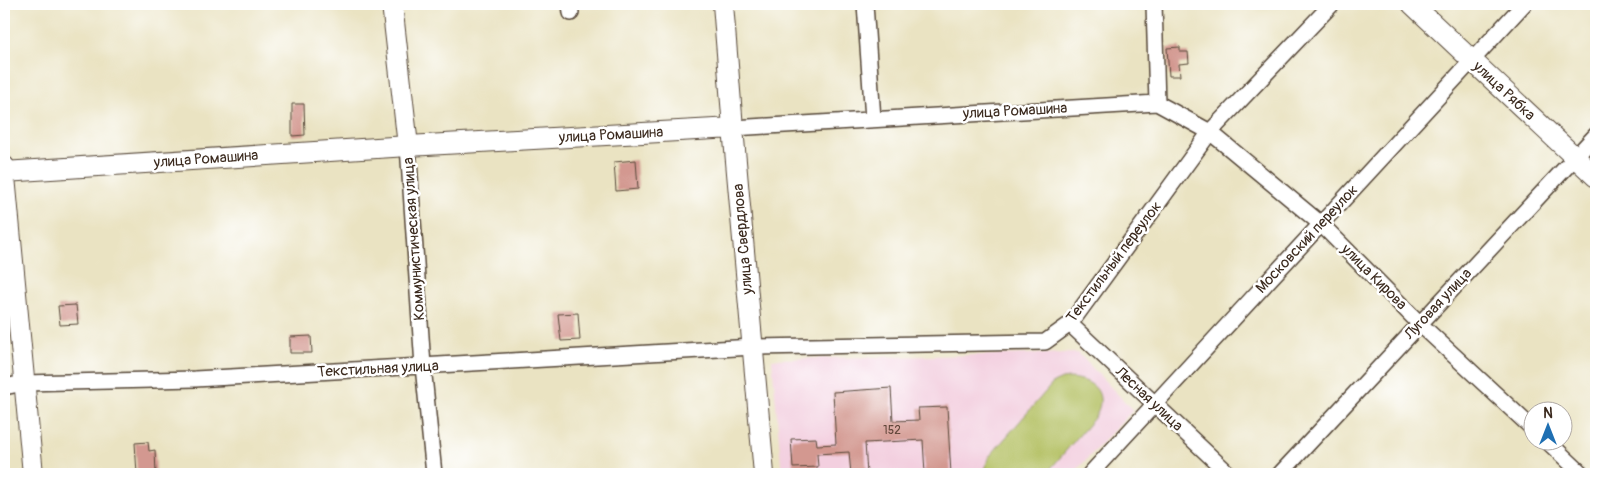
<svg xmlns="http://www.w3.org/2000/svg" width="1600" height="478" font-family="Pangolin,sans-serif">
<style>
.built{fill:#f3cfdf}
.green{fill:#b2bf60;stroke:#76743f}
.building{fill:#d39890}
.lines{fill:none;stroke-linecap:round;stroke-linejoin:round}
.street-casing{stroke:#554637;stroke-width:18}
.secondary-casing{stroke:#554637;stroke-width:22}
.street{stroke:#fff;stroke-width:15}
.secondary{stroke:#fff;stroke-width:20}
.labels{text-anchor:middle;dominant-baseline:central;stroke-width:5;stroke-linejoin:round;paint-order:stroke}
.number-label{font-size:12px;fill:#61463a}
.street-label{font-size:15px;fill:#3b2a1e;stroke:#fff}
</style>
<rect width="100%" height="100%" fill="#fff"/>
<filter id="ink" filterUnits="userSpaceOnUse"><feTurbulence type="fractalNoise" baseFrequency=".02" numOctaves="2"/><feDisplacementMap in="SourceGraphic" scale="10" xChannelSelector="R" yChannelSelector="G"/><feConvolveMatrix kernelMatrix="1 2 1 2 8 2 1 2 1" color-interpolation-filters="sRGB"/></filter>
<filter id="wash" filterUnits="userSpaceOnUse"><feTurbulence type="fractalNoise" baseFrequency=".0096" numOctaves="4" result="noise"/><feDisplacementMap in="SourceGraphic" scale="20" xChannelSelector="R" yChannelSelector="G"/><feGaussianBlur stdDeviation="1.12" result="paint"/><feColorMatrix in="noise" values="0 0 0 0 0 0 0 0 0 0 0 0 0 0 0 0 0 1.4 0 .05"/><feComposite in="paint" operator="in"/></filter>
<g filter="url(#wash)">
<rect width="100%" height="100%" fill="#eae3c2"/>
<path class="built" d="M1078 353 1133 410 1073 474H782L772 359Z"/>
<path class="green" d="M1069 378C1093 379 1109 393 1095 417L1046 474H984L988 458 1053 383 1062 379Z"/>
<g id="blocks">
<path class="building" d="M1180 47V52H1188L1189 63 1179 64 1180 76H1169L1167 48Z
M292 104H304L305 135 292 136Z
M636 160 638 189 616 191 614 162Z
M76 305 78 324 60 325 58 306Z
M578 313 580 340 561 341 558 314Z
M311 336 312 353H290V337Z
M891 388 893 421 919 420 918 408 947 407 951 474H925L923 440 865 443 867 474H851L849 452 817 454 818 467 793 468 791 439 816 438 817 445 836 444 833 392Z
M148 442 149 451 155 450 156 474H137L135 443Z"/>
</g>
</g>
<g filter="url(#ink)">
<use href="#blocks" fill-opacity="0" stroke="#554637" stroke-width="1"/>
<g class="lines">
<g class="street-casing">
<path id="street" d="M570 4 571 13
M865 4 873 119
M1154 4 1157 103
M733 128 1157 103 1210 132 1321 224 1420 324 1532 428
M408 146 423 366 434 474
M1070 324 1229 474
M4 387 24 383 195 379 753 347 1045 342 1070 324 1210 132 1332 4
M1546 440 1582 474
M1090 474 1524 4
M1280 474 1596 135"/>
</g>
<g class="secondary-casing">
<path id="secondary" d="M392 4 408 146
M723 4 733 128 764 474
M1412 4 1596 177
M4 166 33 474
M4 172 408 146 733 128"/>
</g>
<use href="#street" class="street"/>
<use href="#secondary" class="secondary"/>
</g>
</g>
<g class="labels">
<g class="number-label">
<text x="892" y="430">152</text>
</g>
<g class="street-label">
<text transform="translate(1504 91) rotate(43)">улица Рябка</text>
<text transform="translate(1015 111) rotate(-3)">улица Ромашина</text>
<text transform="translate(611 135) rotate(-3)">улица Ромашина</text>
<text transform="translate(206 159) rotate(-4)">улица Ромашина</text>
<text transform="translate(414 239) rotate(-94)">Коммунистическая улица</text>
<text transform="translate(743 239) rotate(-95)">улица Свердлова</text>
<text transform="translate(1307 239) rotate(-47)">Московский переулок</text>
<text transform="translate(1114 262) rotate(-53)">Текстильный переулок</text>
<text transform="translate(1374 277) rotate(45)">улица Кирова</text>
<text transform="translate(1438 304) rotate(-47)">Луговая улица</text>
<text transform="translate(378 369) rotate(-3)">Текстильная улица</text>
<text transform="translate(1149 399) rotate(43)">Лесная улица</text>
</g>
</g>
<rect width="1600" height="478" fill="none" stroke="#fff" stroke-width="20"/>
<g transform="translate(1548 426)"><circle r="24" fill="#ffffff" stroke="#b1aaa5"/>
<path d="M0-4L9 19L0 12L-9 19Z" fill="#1f6fb2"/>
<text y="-8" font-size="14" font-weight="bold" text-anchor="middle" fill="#3b2a1e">N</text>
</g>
</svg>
